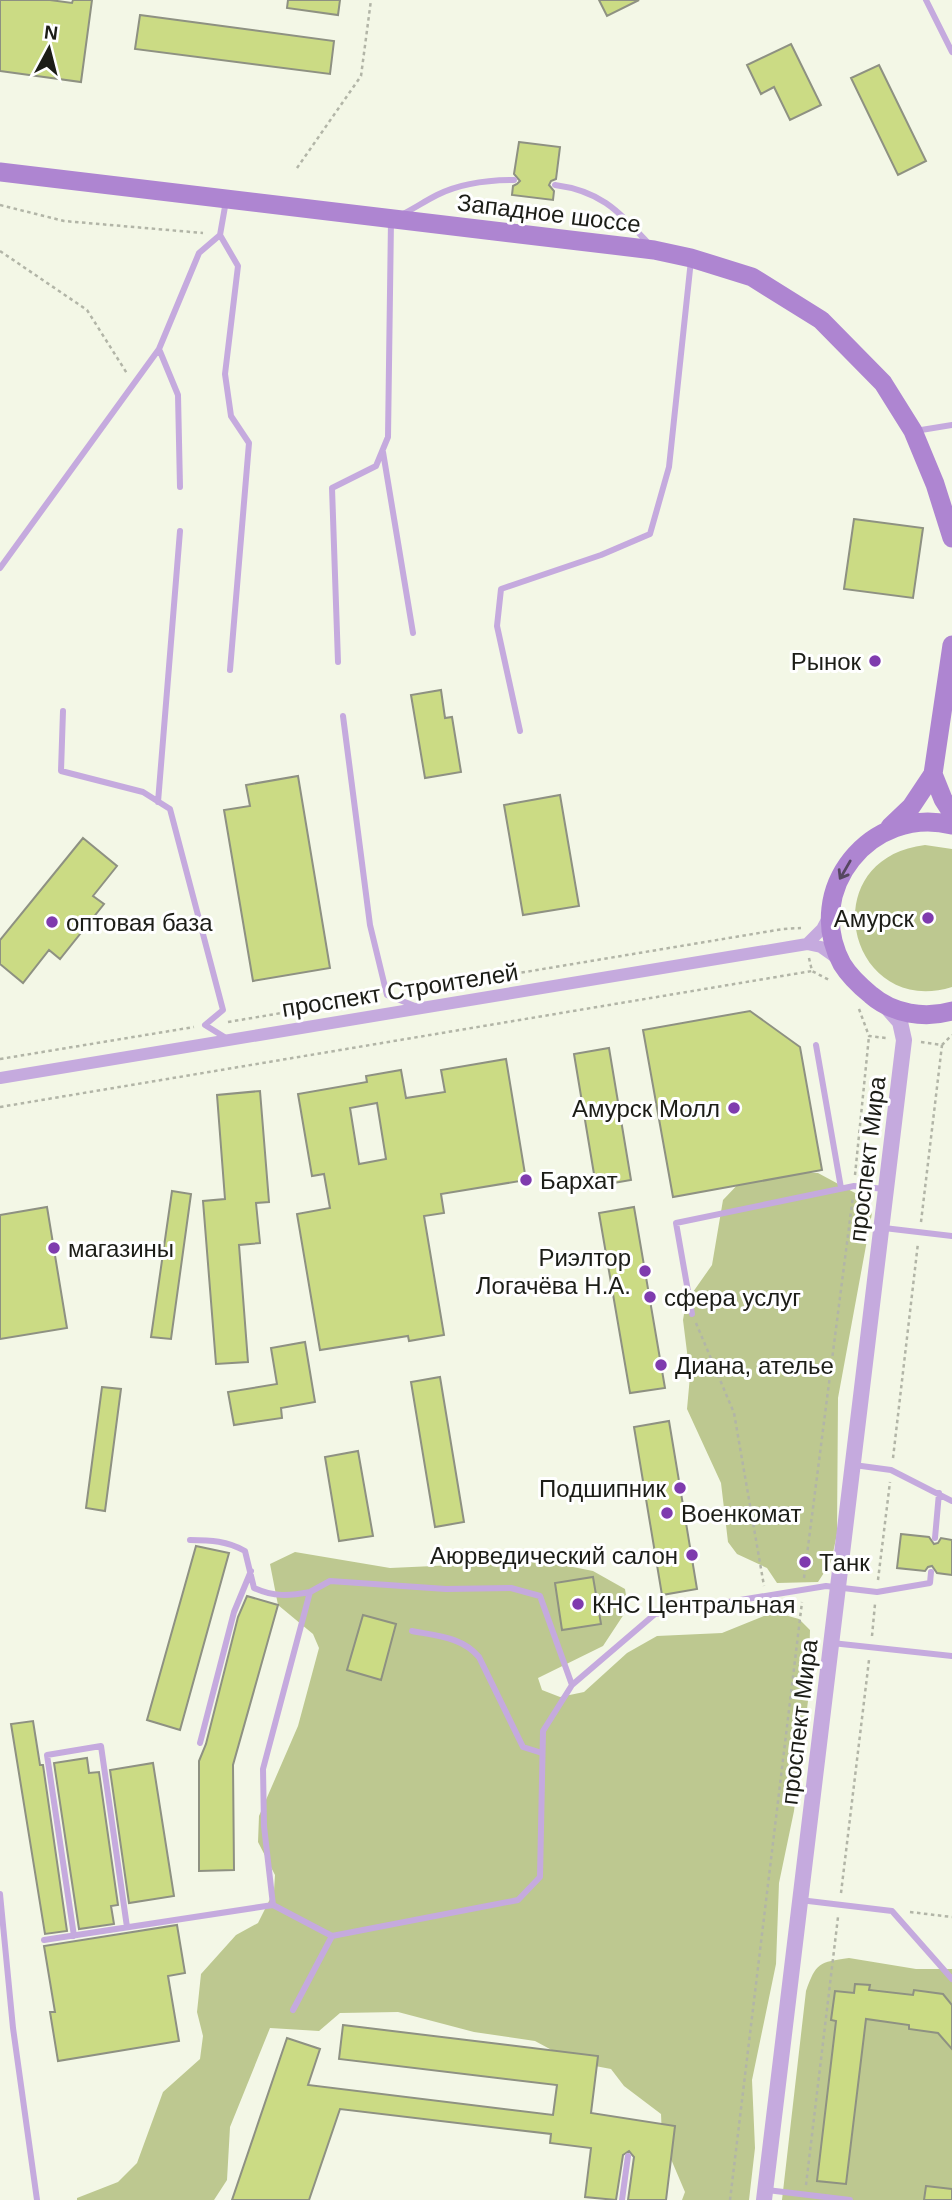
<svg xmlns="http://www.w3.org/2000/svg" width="952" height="2200" font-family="Arial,sans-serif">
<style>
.green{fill:#bdc890}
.building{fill:#cbdb84;stroke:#8e9182;stroke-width:2;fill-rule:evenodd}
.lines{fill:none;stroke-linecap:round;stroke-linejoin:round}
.path{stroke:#b2b5a7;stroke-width:2.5;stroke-dasharray:3.5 3.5;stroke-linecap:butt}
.service{stroke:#c5aade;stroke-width:6}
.minor{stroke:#c5aade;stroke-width:12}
.tertiary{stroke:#c5aade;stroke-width:16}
.secondary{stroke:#ae85d1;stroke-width:19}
.oneway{stroke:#564761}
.poi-dot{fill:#7f3bae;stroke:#fff;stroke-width:2.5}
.labels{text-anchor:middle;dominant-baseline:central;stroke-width:6;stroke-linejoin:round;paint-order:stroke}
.street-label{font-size:24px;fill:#1c1d17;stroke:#fff}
.poi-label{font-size:24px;fill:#1c1d17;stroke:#fff;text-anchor:start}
</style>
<rect width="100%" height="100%" fill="#f3f7e6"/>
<path class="green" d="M925 845 952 849V987C848 1019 811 859 925 845Z
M763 1171 818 1173 868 1200 872 1213 838 1398 837 1534 831 1562 818 1582 777 1583 767 1568 737 1554 728 1542 721 1483 687 1409 690 1376 683 1320 686 1302 712 1265 723 1200 742 1180Z
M295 1552 390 1568 543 1561 593 1571 625 1589 628 1608 603 1646 538 1678 542 1690 560 1697 584 1692 627 1653 657 1636 722 1633 774 1612 799 1619 810 1630 808 1701 794 1811 779 1883 776 1964 752 2080 755 2148 749 2200H682L685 2192 662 2138 661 2114 624 2086 611 2069 574 2062 535 2041 474 2032 398 2012 340 2013 319 2031 270 2028 230 2127 227 2180 214 2200H77V2198L118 2182 137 2163 163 2092 200 2059 203 2036 197 2012 201 1974 236 1935 258 1923 274 1891 275 1875 258 1842 259 1816 298 1726 319 1648 313 1634 278 1605 270 1564Z
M849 1958 916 1969H952V2200H782L806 1991C816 1963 819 1962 849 1958Z"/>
<path class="building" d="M0 0H50L72 3 73 0H92L81 82 0 71Z
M288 0H340L338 15 287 8Z
M599 0H639L607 16Z
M140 15 334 41 330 74 135 49Z
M791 44 821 105 790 120 774 87 761 94 747 65Z
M879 65 926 161 898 175 851 78Z
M519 142 560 147 556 179 551 181 549 185 554 191 553 200 512 195 513 186 517 184 520 181 514 174Z
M854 519 923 528 913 598 844 589Z
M441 690 445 718 452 717 461 772 425 778 411 695Z
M298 776 330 968 253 981 224 810 250 806 246 785Z
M560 795 579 906 523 915 504 805Z
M83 838 117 866 93 896 104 904 60 959 49 950 23 983 0 964V940Z
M750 1011 800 1047 822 1170 673 1197 643 1030Z
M609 1048 631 1180 596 1186 574 1054Z
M506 1059 526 1180 441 1194 444 1213 424 1216 444 1335 409 1341 408 1336 320 1350 297 1214 330 1208 324 1174 312 1176 298 1094 367 1082 366 1076 401 1070 406 1098 445 1092 441 1070ZM377 1103 386 1159 359 1164 350 1108Z
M260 1091 269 1202 256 1203 260 1243 239 1245 248 1362 216 1364 203 1201 225 1199 217 1095Z
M172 1191 191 1194 171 1339 151 1337Z
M47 1207 67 1328 0 1339V1215Z
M634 1207 665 1388 630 1393 599 1213Z
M305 1342 315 1402 281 1408 282 1418 234 1425 228 1392 277 1384 271 1348Z
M440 1377 464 1522 435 1527 411 1382Z
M102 1387 121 1389 105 1511 86 1508Z
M669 1421 697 1589 662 1595 634 1427Z
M358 1451 373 1536 339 1541 325 1457Z
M901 1534 929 1537 934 1544 938 1543 941 1538 952 1540V1575L937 1573 932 1566 928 1567 925 1571 897 1568Z
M196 1546 229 1553 180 1730 147 1720Z
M593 1577 601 1624 562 1630 555 1583Z
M247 1596 278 1605 233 1765 234 1870 199 1871V1761L206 1744 238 1617Z
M363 1615 396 1624 381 1680 347 1670Z
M33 1721 40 1765H43L67 1931 45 1934 11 1724Z
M87 1758 89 1773 99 1772 118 1905 111 1906 114 1924 79 1929 54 1763Z
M153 1763 174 1896 129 1903 110 1770Z
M177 1925 185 1973 168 1976 179 2041 58 2061 50 2012H55L44 1946Z
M855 1984 870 1985 869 1990 913 1995 914 1990 943 1994 952 2005V2049L938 2033 909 2029V2025L866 2019 846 2184 817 2181 836 2021 831 2020 835 1991 854 1993Z
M343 2025 598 2056 591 2113 675 2126 666 2200H628L634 2157 629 2151 623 2155 616 2200 585 2197 591 2148 550 2143 551 2134 340 2109 309 2200H232L287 2038 320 2049 308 2085 553 2115 557 2085 339 2059Z
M926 2186 952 2189V2200H924Z"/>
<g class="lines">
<path class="path" d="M297 168 361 76 371 0
M0 205 64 221 203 233
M0 251 87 310 128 375
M809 958 812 971 831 981
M411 991 783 929 801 928
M859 1009 869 1036 886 1038
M228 1022 377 997
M921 1042 942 1045 952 1035
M0 1059 194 1027
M0 1107 812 971
M855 1175 869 1036
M921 1222 942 1045
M696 1323 734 1413 764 1586
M893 1458 918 1243
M804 1578 853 1196
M878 1580 890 1482
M872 1636 875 1604
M841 1893 869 1660
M910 1912 952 1917
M806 2185 838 1917
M730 2200 802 1602"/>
<path class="service" d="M926 0 952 52
M555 185C601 191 618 211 648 243
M226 201 220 235 238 266 225 374 231 416 249 443 230 670
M403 214C415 208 425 201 437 195 461 183 488 180 514 180
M159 349 178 395 180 487
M915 431 952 425
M383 452 413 633
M0 568 159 349 199 253 220 235
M338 662 332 488 376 466 388 437 391 220
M63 711 61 771 143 792 170 809 223 1010 205 1025 226 1038
M343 716 370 925 387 995 415 1006
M520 731 497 626 501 589 601 555 650 534 669 467 691 260
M158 802 180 531
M816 1045 841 1188
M884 1228 952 1236
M692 1314 676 1223 854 1186 885 1189
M854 1465 891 1470 952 1501
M935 1538 939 1493
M190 1540C211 1540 227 1541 245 1551L254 1588C274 1597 289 1596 310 1592
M412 1631C438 1636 462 1637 479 1657L523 1747 542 1753
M832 1643 952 1656
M200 1743 234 1612 251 1571
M0 1894 13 2028 37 2200
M800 1900 892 1911 952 1979
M273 1905 264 1826 263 1769 310 1592 330 1581 446 1589 511 1588 540 1596 572 1685
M74 1936 47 1755 101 1746 127 1927
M44 1940 273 1905 332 1936 518 1900 540 1877 543 1731 572 1685 655 1614 826 1586 877 1592 930 1583 931 1572
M293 2010 332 1936
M767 2190 850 2200
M622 2200 628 2156"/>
<path class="minor" d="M807 944 822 929 830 914
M0 1078 807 944 821 947 838 959"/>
<path class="tertiary" d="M764 2200 904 1040 900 1022 886 1006"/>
<path class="secondary" d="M0 172 654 250 691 258 752 277 821 320 883 383 913 431 935 484 952 538
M952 645 933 774 943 799 952 813
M952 825C871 805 802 890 842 964 850 977 860 986 871 995 893 1014 925 1019 952 1011
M890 827 911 807 933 774"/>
</g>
<defs><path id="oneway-shaft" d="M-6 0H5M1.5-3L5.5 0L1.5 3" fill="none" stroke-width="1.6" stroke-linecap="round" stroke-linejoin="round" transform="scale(1.75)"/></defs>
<use class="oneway" href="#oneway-shaft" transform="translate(845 870) rotate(120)"/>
<g class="poi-dot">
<circle cx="875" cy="661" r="7"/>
<circle cx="928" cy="918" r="7"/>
<circle cx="52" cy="922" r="7"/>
<circle cx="734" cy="1108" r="7"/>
<circle cx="526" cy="1180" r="7"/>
<circle cx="54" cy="1248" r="7"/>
<circle cx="645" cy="1271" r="7"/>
<circle cx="650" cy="1297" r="7"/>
<circle cx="661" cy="1365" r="7"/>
<circle cx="680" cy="1488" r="7"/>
<circle cx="667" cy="1513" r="7"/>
<circle cx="692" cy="1555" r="7"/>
<circle cx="805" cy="1562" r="7"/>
<circle cx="578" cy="1604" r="7"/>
</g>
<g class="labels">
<g class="street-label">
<text transform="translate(549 213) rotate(7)">Западное шоссе</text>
<text transform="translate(400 990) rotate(-9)">проспект Строителей</text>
<text transform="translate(867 1159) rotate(-83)">проспект Мира</text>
<text transform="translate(799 1722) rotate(-83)">проспект Мира</text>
</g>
<g class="poi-label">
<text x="861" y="661" text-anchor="end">Рынок</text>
<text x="914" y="918" text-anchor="end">Амурск</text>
<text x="66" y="922">оптовая база</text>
<text x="720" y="1108" text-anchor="end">Амурск Молл</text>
<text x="540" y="1180">Бархат</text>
<text x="68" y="1248">магазины</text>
<text x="631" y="1257" text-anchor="end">Риэлтор<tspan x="631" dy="28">Логачёва Н.А.</tspan></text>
<text x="664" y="1297">сфера услуг</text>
<text x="675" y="1365">Диана, ателье</text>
<text x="666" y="1488" text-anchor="end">Подшипник</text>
<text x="681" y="1513">Военкомат</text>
<text x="678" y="1555" text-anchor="end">Аюрведический салон</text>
<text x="819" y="1562">Танк</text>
<text x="592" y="1604">КНС Центральная</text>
</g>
</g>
<g transform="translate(49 49) rotate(7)" stroke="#ffffff" stroke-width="5" paint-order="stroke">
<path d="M0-5L12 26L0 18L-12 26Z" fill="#1c1d17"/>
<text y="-10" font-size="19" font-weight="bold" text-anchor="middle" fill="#1c1d17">N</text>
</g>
</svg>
